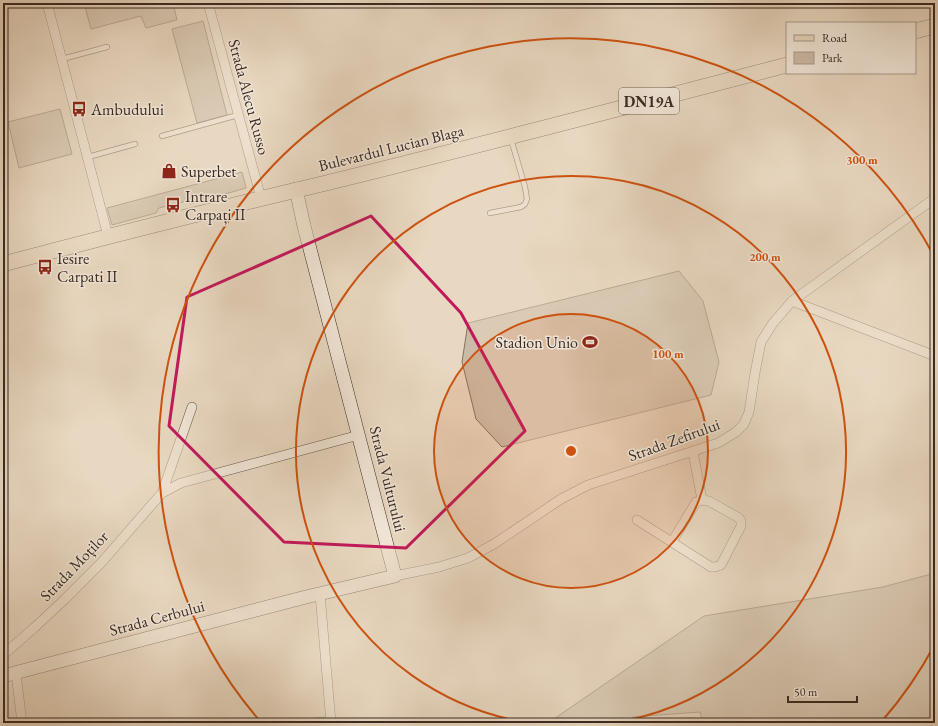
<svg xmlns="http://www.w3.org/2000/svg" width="938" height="726" font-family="'EB Garamond',serif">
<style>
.green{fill:#cbbaa6;stroke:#827264}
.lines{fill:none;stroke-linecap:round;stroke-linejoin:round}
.lane-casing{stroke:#65564a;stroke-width:6}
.street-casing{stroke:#65564a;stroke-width:10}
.secondary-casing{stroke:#392a23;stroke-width:14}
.primary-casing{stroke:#392a23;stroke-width:16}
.lane{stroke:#f1e6d7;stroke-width:4.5}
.street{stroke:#f1e6d7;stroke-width:9}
.secondary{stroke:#f1e6d7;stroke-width:13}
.primary{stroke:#e9d8c1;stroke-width:15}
.marked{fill:none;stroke:#c2185b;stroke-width:3;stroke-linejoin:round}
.ring{fill:none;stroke:#ce520f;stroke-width:2}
.labels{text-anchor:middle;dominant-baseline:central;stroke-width:3;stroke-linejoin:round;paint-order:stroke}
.shield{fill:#f1e6d7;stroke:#706259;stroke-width:1}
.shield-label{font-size:15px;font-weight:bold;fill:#392a23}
.street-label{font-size:16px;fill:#392a23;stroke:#f1e6d7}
.poi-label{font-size:16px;fill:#392a23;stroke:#f1e6d7;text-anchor:start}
.centre{fill:#ce520f;stroke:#f1e6d7;stroke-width:2}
.ring-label{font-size:12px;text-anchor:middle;font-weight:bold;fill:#ce520f;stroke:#f1e6d7;stroke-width:3;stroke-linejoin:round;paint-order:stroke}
</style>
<rect width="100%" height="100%" fill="#e9d8c1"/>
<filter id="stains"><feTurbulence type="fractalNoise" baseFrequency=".005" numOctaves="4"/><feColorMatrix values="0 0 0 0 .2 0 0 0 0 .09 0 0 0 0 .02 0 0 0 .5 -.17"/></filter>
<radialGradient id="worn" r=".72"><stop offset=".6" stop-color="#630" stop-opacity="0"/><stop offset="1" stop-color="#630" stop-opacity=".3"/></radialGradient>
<path class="green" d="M84 3H173L177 20 146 28 141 16 91 29Z
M203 21 227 115 197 123 172 29Z
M60 109 72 154 19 168 8 122Z
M242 172 246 188 190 204 187 201 159 208 156 213 112 225 107 208Z
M679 271 703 301 719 362 711 395 502 447 476 419 462 362 468 323Z
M935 573V723H703L700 712 633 717 631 723H548L704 616 883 587Z
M695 718 697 723H642L644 721Z"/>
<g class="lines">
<g class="lane-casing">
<path id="lane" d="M62 59 107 47
M162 136 238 115
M88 157 135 144
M490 213 521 207 525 204 527 199 525 187 511 139"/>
</g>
<g class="street-casing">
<path id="street" d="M47 3 108 236
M208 3 261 198
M792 301 935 356
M162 493 192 407
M637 520 711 567H715L721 565 741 526V521L739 518 709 501 702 500 693 452
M672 542 696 502 702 500
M395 576 439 567 468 558 494 544 561 499 588 485 718 443 736 432 744 424 749 412 755 373 761 342 773 323 792 301 935 198
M320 594 331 723
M3 655 34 628 65 599 101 563 162 493 181 483 359 435
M16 673 22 723
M313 723 331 721"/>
</g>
<g class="secondary-casing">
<path id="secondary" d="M3 676 306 597 395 576 304 226 296 189"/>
</g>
<g class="primary-casing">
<path id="primary" d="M915 31 935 26
M3 264C109 236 216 209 322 184 478 146 632 105 787 65"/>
</g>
<use href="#lane" class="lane"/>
<use href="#street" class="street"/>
<use href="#secondary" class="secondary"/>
<use href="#primary" class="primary"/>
</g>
<path d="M0 0H938V726H0ZM371 216 461 313 525 431 406 548 284 542 169 426 187 297Z" fill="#e9d8c1" fill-opacity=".55" fill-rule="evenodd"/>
<path class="marked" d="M371 216 461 313 525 431 406 548 284 542 169 426 187 297Z"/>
<circle cx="571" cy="451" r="137" fill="#ce520f" fill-opacity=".12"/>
<g class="ring">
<circle cx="571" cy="451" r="137"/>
<path d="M530 723A275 275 0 1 1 612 723"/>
<path d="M935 644A412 412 0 0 1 882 721M260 721A412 412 0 1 1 935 258"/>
</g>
<defs>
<g id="bus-bare" transform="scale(1.2)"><path d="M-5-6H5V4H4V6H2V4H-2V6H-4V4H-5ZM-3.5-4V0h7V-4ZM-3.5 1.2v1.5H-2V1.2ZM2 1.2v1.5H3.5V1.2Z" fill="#8f2418" stroke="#f1e6d7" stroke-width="2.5" paint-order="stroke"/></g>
<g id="shop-bare" transform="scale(1.2)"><path d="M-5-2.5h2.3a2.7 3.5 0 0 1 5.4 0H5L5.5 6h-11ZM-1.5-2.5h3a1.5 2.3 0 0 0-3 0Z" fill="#8f2418" stroke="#f1e6d7" stroke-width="2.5" paint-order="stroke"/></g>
<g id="stadium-bare" transform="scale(1.2)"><path d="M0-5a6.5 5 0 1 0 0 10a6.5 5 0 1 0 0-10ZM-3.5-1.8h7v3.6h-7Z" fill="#8f2418" stroke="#f1e6d7" stroke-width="2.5" paint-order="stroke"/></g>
</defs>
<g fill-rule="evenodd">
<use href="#bus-bare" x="79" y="109"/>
<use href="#shop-bare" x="169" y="171"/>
<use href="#bus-bare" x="173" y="205"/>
<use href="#bus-bare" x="45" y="267"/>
<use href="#stadium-bare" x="590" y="342"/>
</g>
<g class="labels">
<rect class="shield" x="619" y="88" width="60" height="26" rx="3"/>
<g class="shield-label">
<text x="649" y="101">DN19A</text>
</g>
<g class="street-label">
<text transform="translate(249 97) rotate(75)">Strada Alecu Russo</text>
<text transform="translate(391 148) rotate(-14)">Bulevardul Lucian Blaga</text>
<text transform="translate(674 440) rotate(-20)">Strada Zefirului</text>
<text transform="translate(388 479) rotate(76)">Strada Vulturului</text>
<text transform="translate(74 566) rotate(-46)">Strada Moților</text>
<text transform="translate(157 618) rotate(-15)">Strada Cerbului</text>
</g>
<g class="poi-label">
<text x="91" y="109">Ambudului</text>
<text x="181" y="171">Superbet</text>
<text x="185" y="196">Intrare<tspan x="185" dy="18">Carpați II</tspan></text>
<text x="57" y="258">Iesire<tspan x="57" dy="18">Carpati II</tspan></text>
<text x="578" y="342" text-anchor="end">Stadion Unio</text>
</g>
</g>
<circle cx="571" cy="451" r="6" class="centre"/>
<g class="ring-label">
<text x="862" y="164">300 m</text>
<text x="765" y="261">200 m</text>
<text x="668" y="358">100 m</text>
</g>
<rect width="938" height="726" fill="none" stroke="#e9d8c1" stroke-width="16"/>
<rect x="4" y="4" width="930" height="718" fill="none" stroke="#392a23" stroke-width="2"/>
<rect x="8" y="8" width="922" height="710" fill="none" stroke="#392a23"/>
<rect x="786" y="22" width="130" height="52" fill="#f1e6d7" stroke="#a79b8f"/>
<rect x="794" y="35" width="20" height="6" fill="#e9d8c1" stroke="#a79b8f"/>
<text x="822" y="42" font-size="12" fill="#392a23">Road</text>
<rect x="794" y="52" width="20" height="12" fill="#cbbaa6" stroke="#a79b8f"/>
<text x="822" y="62" font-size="12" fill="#392a23">Park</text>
<path d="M788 696v6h69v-6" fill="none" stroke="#392a23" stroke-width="2"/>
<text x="794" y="696" font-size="12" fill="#392a23" stroke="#f1e6d7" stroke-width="3" paint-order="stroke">50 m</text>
<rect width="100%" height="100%" filter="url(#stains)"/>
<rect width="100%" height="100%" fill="url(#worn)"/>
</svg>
